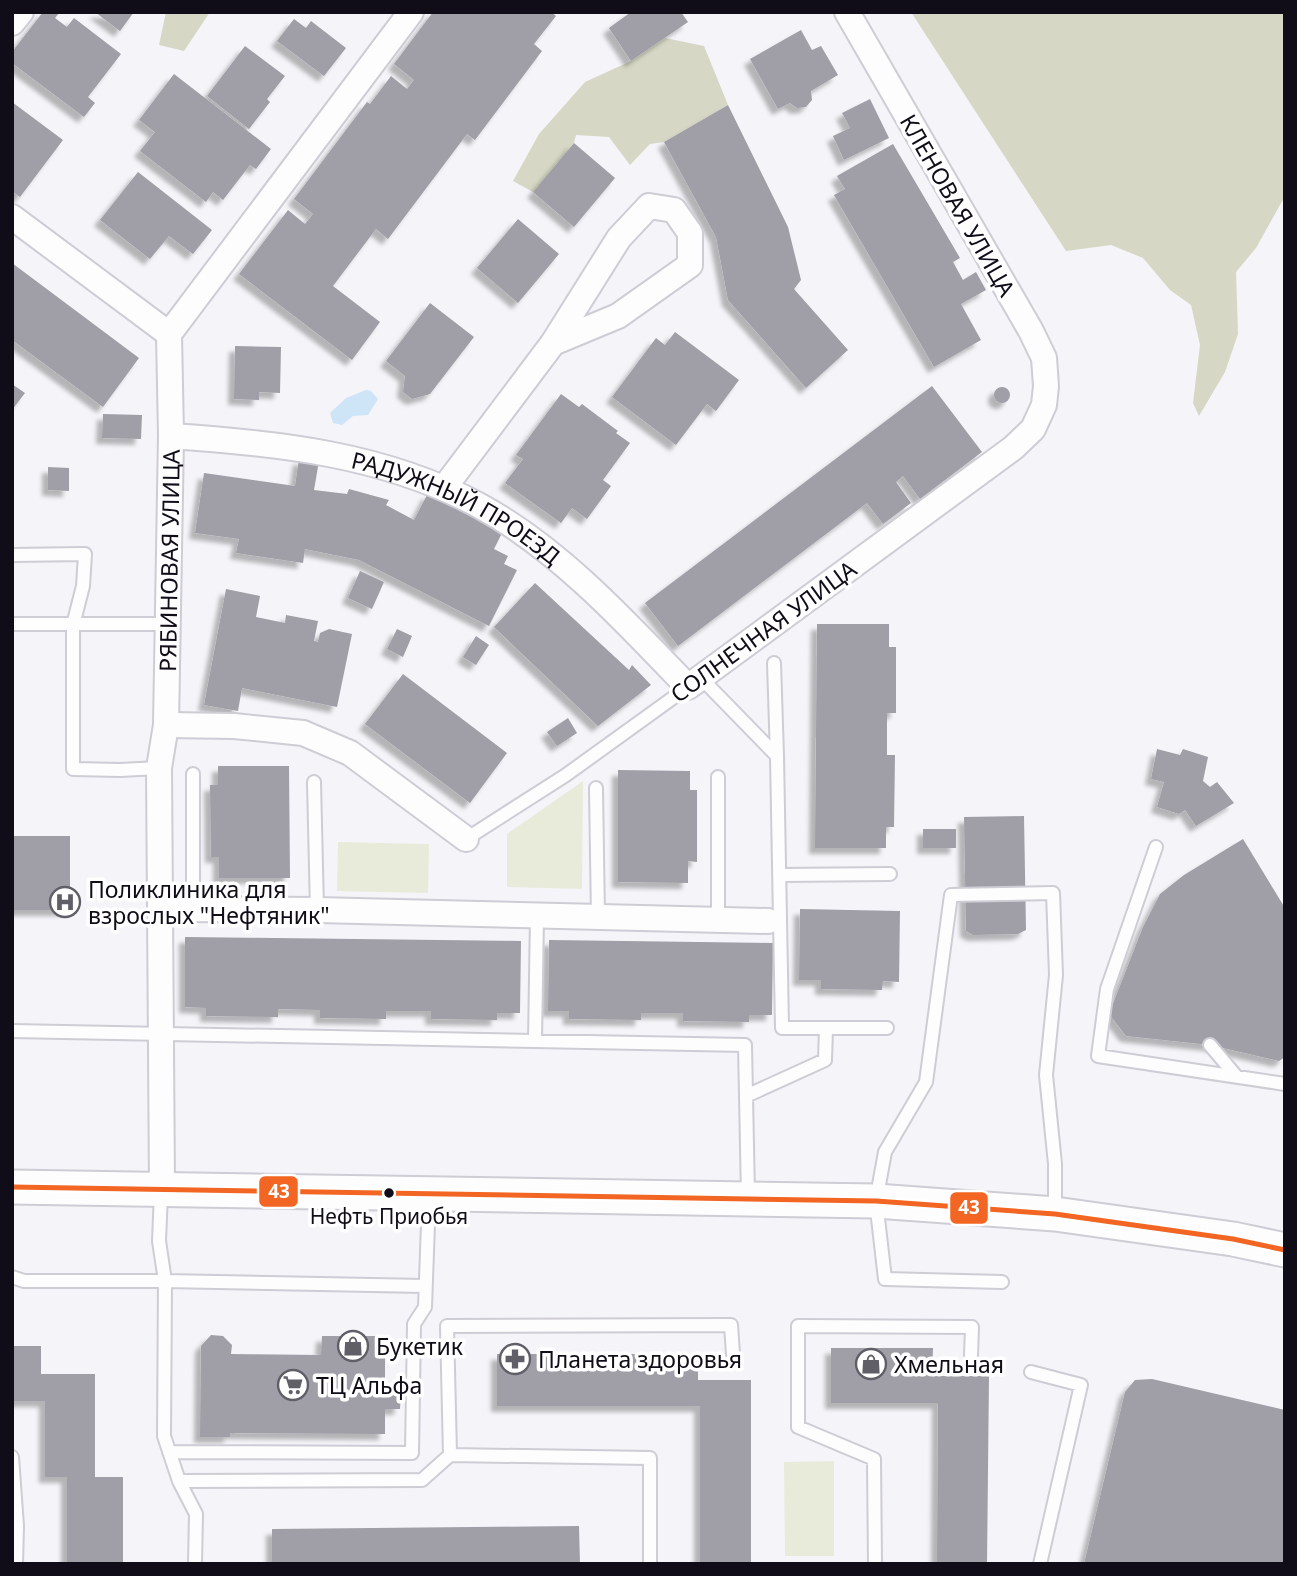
<svg xmlns="http://www.w3.org/2000/svg" width="1297" height="1576" font-family="'Noto Sans',sans-serif">
<style>
.green{fill:#e9ebda}
.forest{fill:#d6d8c5}
.water{fill:#cee5f8}
.building{fill:#a09ea6;filter:url(#shadow)}
.lines{fill:none;stroke-linecap:round;stroke-linejoin:round}
.service-casing{stroke:#ceccd4;stroke-width:16}
.minor-casing{stroke:#ceccd4;stroke-width:28}
.secondary-casing{stroke:#ceccd4;stroke-width:37}
.service{stroke:#fefdfe;stroke-width:12}
.minor{stroke:#fefdfe;stroke-width:24}
.secondary{stroke:#fefdfe;stroke-width:33}
.bus-1-casing{stroke:#fff;stroke-width:10}
.bus-1{stroke:#f26522;stroke-width:5}
.bus-dot{fill:#100d18;stroke:#fff;stroke-width:2.5}
.labels{text-anchor:middle;dominant-baseline:central;stroke-width:7;stroke-linejoin:round;paint-order:stroke}
.bus-label{font-size:21px;fill:#100d18;stroke:#fff}
.street-label{font-size:23px;fill:#100d18;stroke:#fff}
.poi-label{font-size:23px;fill:#100d18;stroke:#fff;text-anchor:start}
.line-badge{stroke:#fff;stroke-width:2.5}
.badge-label{font-size:19px;text-anchor:middle;font-weight:bold;fill:#fff}
</style>
<defs>
<filter id="shadow"><feDropShadow dx="-6" dy="6" stdDeviation="2" flood-color="#0004"/></filter>
</defs>
<rect width="100%" height="100%" fill="#f5f4f8"/>
<path class="green" d="M583 781 582 889 507 887V834Z
M338 842 429 844 428 893 337 891Z
M834 1461V1556H785L784 1462Z"/>
<path class="forest" d="M166 12H210L184 51 159 45Z
M911 12H1285V196L1256 248 1236 272 1238 334 1225 372 1199 416 1193 403 1200 345 1191 305 1170 290 1143 258 1111 245 1066 251Z
M665 38 704 46 728 105 664 142 650 144 630 165 609 137 576 135 574 143 533 192 513 181 539 134 585 82 631 61Z"/>
<path class="water" d="M366 390 371 391 378 399 368 415 353 416 342 425 333 423 330 413 346 398Z"/>
<path class="building" d="M43 12H60L55 18 67 27 74 18 121 54 88 97 95 103 84 117 12 63V52Z
M95 12H134L120 31Z
M433 12H551L556 16 534 44 542 51 475 140 467 134 388 239 376 229 333 286 380 322 352 360 239 274 288 210 305 224 313 214 294 199 367 102 370 104 391 76 407 89 414 80 394 64Z
M631 12H681L688 22 631 61 609 28Z
M294 19 306 28 311 21 346 48 324 76 277 41Z
M801 30 812 50 821 46 838 75 811 91 812 100 806 107 797 108 790 103 778 109 750 59Z
M245 46 285 76 267 99 270 102 249 129 207 96Z
M174 74 271 149 256 169 250 165 223 200 213 192 206 202 140 151 155 132 139 120Z
M870 99 889 138 844 160 833 136 850 128 842 113Z
M12 102 63 140 20 197 12 191Z
M728 105 788 227 801 280 794 289 848 350 806 388 728 300 716 237 664 142Z
M574 143 615 178 574 227 533 192Z
M893 144 960 258 953 262 963 280 976 272 986 290 961 304 981 340 934 367 834 195 845 189 837 176Z
M138 172 212 230 193 254 169 236 150 259 100 220Z
M518 219 559 254 518 303 477 268Z
M12 263 139 358 103 407 12 340Z
M430 303 474 337 430 394 412 399 403 392 405 376 386 361Z
M675 332 739 380 716 411 707 404 676 445 612 397 656 338 665 345Z
M235 346 281 347 280 393 259 392V400L234 399Z
M12 384 25 393 12 410Z
M932 386 982 452 920 499 903 476 896 482 911 503 883 524 867 503 678 646 645 603Z
M994 395a8 8 0 1 1 16 0a8 8 0 1 1-16 0Z
M561 394 579 407 582 404 618 431 616 433 630 443 603 480 611 486 587 519 572 508 561 523 505 483 523 459 516 455Z
M103 414 142 415 141 439 102 438Z
M299 459 319 461 314 490 347 494 349 489 389 500 386 505 414 520 428 493 503 531 494 549 508 556 504 564 517 570 489 626 359 560 305 549 303 563 236 553 239 539 195 533 204 473 295 486Z
M48 467 69 468V491L48 490Z
M360 571 384 582 372 609 348 598Z
M535 583 629 670 632 665 651 685 598 726 494 627Z
M226 589 260 596 256 617 285 623 286 615 318 621 314 641 318 642 320 633 329 629 352 634 337 707 242 688 238 711 204 705Z
M817 624H889V647H896V713H887V755H895L894 827H886V848H815Z
M397 629 412 636 403 657 387 649Z
M476 636 489 645 476 665 463 657Z
M403 674 507 753 470 803 365 724Z
M568 718 577 733 557 746 547 732Z
M1157 749 1180 755 1183 749 1208 757 1203 781 1210 787 1217 782 1234 803 1196 826 1185 810 1179 814 1157 807 1164 782 1151 779Z
M218 766H289L290 878H219V857H211L210 785H218Z
M618 770 690 771V790H697V862L688 861V883L618 882Z
M1024 816 1026 930 1018 934 973 935 966 931 964 817Z
M923 829H956V848H923Z
M12 836H70V910H12Z
M1243 839 1285 908V1057L1279 1061 1210 1045 1126 1036 1109 1014 1143 927 1160 894 1184 875Z
M800 909 900 911 899 982 883 981 882 990 821 989V980H799Z
M185 937 521 941 520 1013H497V1020L431 1019V1011H386V1019L320 1018V1010L278 1009V1017L206 1016V1008L185 1007Z
M549 940 773 943 772 1015H749V1022L683 1021V1013H641V1020L569 1019V1011H548Z
M211 1335 223 1336 232 1345 231 1354 321 1355 322 1336H385V1393H401L400 1409H385V1434L230 1433V1437H200L201 1346Z
M12 1346H41V1374H95V1477H123V1564H67V1477H45V1401H12Z
M831 1348H933L932 1376H989L987 1564H937L938 1403H831Z
M497 1354H698V1380H751V1564H700V1406H497Z
M1152 1379 1285 1410V1564H1084L1125 1392 1135 1380Z
M579 1526 580 1564H272V1529Z"/>
<g class="lines">
<g class="service-casing">
<path id="service" d="M12 555 85 554 83 586 73 625V769L120 770 159 768
M12 624H167
M774 663 777 756
M700 677 777 756 782 1028H887
M193 774V909
M718 777V921
M314 782 317 910
M596 788 598 918
M466 839 566 775 688 687
M1156 847 1107 989 1098 1056 1285 1084
M780 875 890 874
M12 1031 745 1045 748 1197
M535 1041 537 916
M1210 1045 1236 1076
M746 1096 825 1060 826 1028
M161 1192 159 1241 165 1281 164 1436 179 1481 196 1514 195 1564
M12 1277 24 1281H165L425 1286
M1002 1282 885 1279 876 1201 885 1152 926 1082 951 895 1053 893 1056 975 1046 1075 1055 1164V1213
M1031 1372 1081 1385 1040 1564
M169 1452 412 1453 414 1324 425 1307 429 1196
M450 1455 447 1326 731 1325 733 1354
M12 1457 17 1526 16 1564
M179 1481 422 1480 450 1455 650 1458V1564
M875 1564 874 1459 798 1427V1326L972 1327 971 1355"/>
</g>
<g class="minor-casing">
<g id="minor">
<path d="M12 23 21 12"/>
<path d="M12 217 169 334"/>
<path id="s1" d="M171 436C276 443 385 454 480 506 559 549 626 622 688 687L1013 448 1033 429 1044 405 1046 386 1044 358 1031 331 847 12"/>
<path d="M444 488 553 343 618 316 690 265V233L674 210 649 206 619 238 553 343"/>
<path d="M166 725 234 726 303 733 350 753 466 839"/>
<path d="M161 909 317 910 768 921"/>
<path id="s2" d="M162 1188 159 768 166 725 171 436 169 334 411 12"/>
</g>
</g>
<g class="secondary-casing">
<path id="secondary" d="M12 1187 876 1201 1055 1214 1233 1239 1285 1250"/>
</g>
<use href="#service" class="service"/>
<use href="#minor" class="minor"/>
<use href="#secondary" class="secondary"/>
<g class="bus-1-casing">
<path id="bus-1" d="M12 1187 876 1201 1055 1214 1233 1239 1285 1250"/>
</g>
<use href="#bus-1" class="bus-1"/>
</g>
<defs>
<g id="hospital-ring" transform="scale(1.575)"><circle r="9.5" fill="#fff" stroke="#605e66" stroke-width="1.5"/><path d="M-5-5h3v3.5h4V-5h3V5h-3V1.5h-4V5h-3Z" fill="#605e66"/></g>
<g id="shop-ring" transform="scale(1.575)"><circle r="9.5" fill="#fff" stroke="#605e66" stroke-width="1.5"/><path d="M-5-2.5h2.3a2.7 3.5 0 0 1 5.4 0H5L5.5 6h-11ZM-1.5-2.5h3a1.5 2.3 0 0 0-3 0Z" fill="#605e66"/></g>
<g id="pharmacy-ring" transform="scale(1.575)"><circle r="9.5" fill="#fff" stroke="#605e66" stroke-width="1.5"/><path d="M-2-6h4v4h4v4h-4v4h-4v-4h-4v-4h4Z" fill="#605e66"/></g>
<g id="supermarket-ring" transform="scale(1.575)"><circle r="9.5" fill="#fff" stroke="#605e66" stroke-width="1.5"/><path d="M-6-5.5h2.5l.6 2H6L4.5 2H-2.5L-4.4-4H-6ZM-1.5 3.2a1.3 1.3 0 1 0 .1 0ZM3 3.2a1.3 1.3 0 1 0 .1 0Z" fill="#605e66"/></g>
</defs>
<g fill-rule="evenodd">
<use href="#hospital-ring" x="65" y="902"/>
<use href="#shop-ring" x="353" y="1346"/>
<use href="#pharmacy-ring" x="515" y="1359"/>
<use href="#shop-ring" x="871" y="1364"/>
<use href="#supermarket-ring" x="293" y="1385"/>
</g>
<circle class="bus-dot" cx="389" cy="1193" r="6"/>
<g class="labels">
<g class="bus-label">
<text x="389" y="1216">Нефть Приобья</text>
</g>
<g class="street-label">
<text transform="translate(958 205) rotate(60)">КЛЕНОВАЯ УЛИЦА</text>
<text stroke="none"><textPath href="#s1" startOffset="298">РАДУЖНЫЙ ПРОЕЗД</textPath></text>
<text stroke="none"><textPath href="#s2" startOffset="628">РЯБИНОВАЯ УЛИЦА</textPath></text>
<text transform="translate(763 631) rotate(-36)">СОЛНЕЧНАЯ УЛИЦА</text>
</g>
<g class="poi-label">
<text x="88" y="889">Поликлиника для<tspan x="88" dy="26">взрослых "Нефтяник"</tspan></text>
<text x="376" y="1346">Букетик</text>
<text x="538" y="1359">Планета здоровья</text>
<text x="894" y="1364">Хмельная</text>
<text x="316" y="1385">ТЦ Альфа</text>
</g>
</g>
<g class="line-badge">
<rect x="258" y="1175" width="41" height="33" rx="7" fill="#f26522"/>
<rect x="949" y="1191" width="40" height="34" rx="7" fill="#f26522"/>
</g>
<g class="badge-label">
<text x="279" y="1198">43</text>
<text x="969" y="1214">43</text>
</g>
<rect width="1297" height="1576" fill="none" stroke="#100d18" stroke-width="28"/>
</svg>
